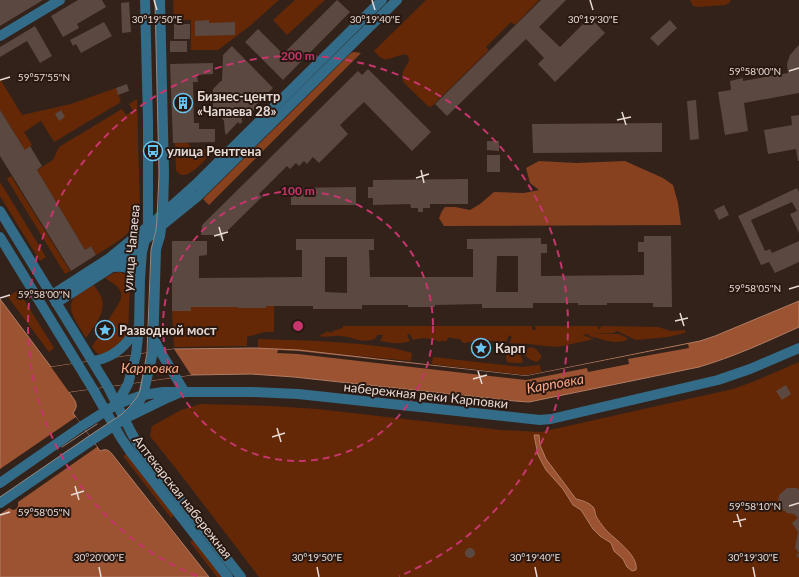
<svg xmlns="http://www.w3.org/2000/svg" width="799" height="577" font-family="Lato,sans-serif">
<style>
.green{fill:#652806}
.forest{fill:#87411f}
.water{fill:#9b5332;stroke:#b27c63}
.pier{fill:#33221a}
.building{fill:#5b4840;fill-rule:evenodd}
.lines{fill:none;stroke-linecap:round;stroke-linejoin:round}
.minor{stroke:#336c88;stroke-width:10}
.tram{stroke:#968881;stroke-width:1}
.ticks{fill:none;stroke:#e6dad5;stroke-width:1.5}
.ring{fill:none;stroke:#c7356d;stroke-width:2;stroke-dasharray:7 5}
.labels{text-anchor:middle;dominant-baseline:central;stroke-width:4;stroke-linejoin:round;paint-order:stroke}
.poi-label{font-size:13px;font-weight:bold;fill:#e6dad5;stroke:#291811;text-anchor:start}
.street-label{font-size:13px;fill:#e6dad5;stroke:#291811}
.water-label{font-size:14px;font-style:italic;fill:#f9a883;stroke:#291811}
.ticks-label{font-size:10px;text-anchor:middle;fill:#e6dad5;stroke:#291811;stroke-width:4;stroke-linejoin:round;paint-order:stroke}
.centre{fill:#c7356d;stroke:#291811;stroke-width:2}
.ring-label{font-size:12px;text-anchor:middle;font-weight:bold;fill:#c7356d;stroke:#291811;stroke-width:4;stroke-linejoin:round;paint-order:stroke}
</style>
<rect width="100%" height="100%" fill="#33221a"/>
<path class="green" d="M173 0H279L251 25 218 50H191V20L174 19Z
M295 0H325L287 35 273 20Z
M426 0H539L515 25 511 22 486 47 489 50 431 107 428 106 404 83C397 70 413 64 408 56 403 51 391 61 384 59 380 58 377 54 374 51Z
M690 0H731L729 3 725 5 697 7 693 6Z
M0 79 22 115 71 104 116 88 121 102 54 142 41 121 24 132 32 145 25 150 0 110Z
M137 99 140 213C133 235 115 243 96 255L91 246 85 250 37 170 53 160 59 147 122 109 126 115 133 111 129 104Z
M175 143H188L192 149H214C208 156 185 187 176 170Z
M11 176 70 271 65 274 7 179Z
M0 182 46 257 40 261 0 196Z
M120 272C126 274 128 277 130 284L128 330 126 336 112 352 100 355 96 352 92 347 120 301C125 288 114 285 105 278L114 273Z
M94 285C97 290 100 294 102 299 106 313 93 327 86 338 79 325 62 307 77 295 83 291 89 288 94 285Z
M18 290 54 348 49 352 8 297Z
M266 306H274V332H264L247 337V346L174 347 172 311 191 307H238L239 308H266Z
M343 326H532V330H536L535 326H598V329H600L601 326 658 327 671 331 685 330V333L668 337 636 340 617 331 613 333 592 334H619L627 338V340C613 345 603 339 589 336V334L582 335 594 339 558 347 545 346 530 344 509 343 512 337 509 335 506 342H504L482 340 464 343 462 342 460 339 451 338 449 337 445 342 442 340 440 342C431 338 422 337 413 340L410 334 407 335 410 341C399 345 391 343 380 341L383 335H377L375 339C360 344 355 337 341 336 333 335 326 338 319 336L328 331 330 333 336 330 343 328Z
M258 339 319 341 360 344 393 348 412 353 411 361 299 350 258 348Z
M508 346H512L519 351 523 361 522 363H515L507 362 506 358Z
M530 347 536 349 541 355V358L537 362 531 360 524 355V352Z
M433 357 521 367 540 365 541 372 526 375 432 364Z
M799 362V577H259L181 475 150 436 152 426 181 410 201 404 272 406 317 409 501 430 541 432 733 389 755 381Z
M126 454 174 515 171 518 123 456Z
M193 540 222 577H217L190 542Z"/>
<path class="forest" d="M354 52 361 53 209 205 203 199 351 53Z
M539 161 576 163 625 161 663 178 673 185 678 203 681 225 444 226 439 218 442 211 445 207H455L470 210 480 204 494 192 524 193 539 190 530 183 526 168Z"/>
<path class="water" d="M0 299 51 367 174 349 255 348 299 350 526 376 700 341 715 336 799 301V327C766 342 733 357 699 367L529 402 515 401 294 377 251 374 191 375 69 392C74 400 80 404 73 413L100 451C105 449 108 449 112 454L209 577H0Z
M534 435H539L540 445 546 459 576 499C581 500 590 503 593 507 595 509 595 513 596 516 598 520 602 525 605 529 614 539 639 555 636 570L632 571 627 567 623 559 614 551 611 543 600 536 593 529 581 510 573 505 563 489 546 470 538 455Z"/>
<path class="pier" d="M688 344 689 348 628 359 629 364 588 372 587 368 526 380 298 354 277 353 278 350 298 351 526 376Z
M174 349 191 375 69 392 51 367Z
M76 417 97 447 18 502V506L16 509 13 510 9 508 0 514V469Z"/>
<path class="building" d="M0 0H43L0 26Z
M78 0H102L106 7 77 24 79 28 63 37 51 16Z
M337 0 350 12 283 80 245 42 258 29 283 54Z
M541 0H566L539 27 560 47 590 17 605 33 555 82 538 64 544 58 526 39 447 116 435 104Z
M129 2 131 32 122 33 121 3Z
M209 20V23L235 22V35L195 36V21Z
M670 20 677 28 658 46 650 38Z
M104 22 112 36 81 53 76 44 73 46 70 40Z
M174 24H190V39H174Z
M35 26 52 56 40 63 27 41 0 57V47Z
M170 41H187V52H170Z
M799 45V93L744 103 748 131 725 135 718 92 731 90 730 81 743 78V81L788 73 787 64 790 55 797 47Z
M232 46 273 88 254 107 256 108 253 111 251 109 241 120 243 121 240 124 238 122 226 135 225 133 224 121 220 116H213V89L221 81H222L223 55Z
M213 63V74L197 75 198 82H193L194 123H199V129H215V142L173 143 170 64Z
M368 69 431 132 412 151 364 102 340 125 348 134 319 163 313 157 307 164 304 161 299 166 296 163 290 169 287 166 259 194 262 197 220 238 217 235H201L202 225 358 71 362 75Z
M127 84 129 91 118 95 116 88Z
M696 100 699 139 690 140 687 101Z
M0 110 25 150 30 146 42 166 37 170 85 250 91 246 96 255 71 271 0 156Z
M61 110 65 117 59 121 55 114Z
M799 115V161H798L796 149 768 154 764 130 792 125 791 116Z
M662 123V152L533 153 532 124Z
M487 141H499V151L487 150Z
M487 155H500V172H487Z
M468 179V204H430V208H423V212H418V208H411L410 204 373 205V198H368V187H373V180Z
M356 187V205H291V188Z
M797 188 799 192V233L790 214 797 211 792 202 751 220 765 251 770 249 772 253 799 241V262L775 273 769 262 761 265 738 216Z
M724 205 729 215 719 220 714 210Z
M644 236H671L672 307H653V303H607V305H578V303H533V308H482V304L435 305V307H408V305H362V309H313V306H266V308H238V307H191V311H172V241H207V255L199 256V278L302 277V250H296V239H374V250H369L370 277H473V249H467V239L541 238V244H547V253H541V276L644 275V252H638V242H644ZM497 256H518V292H496ZM325 257H347V293L325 292Z
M786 385 791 394 782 400 776 391Z
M787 488H797L799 490V558L796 555 799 553 795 548 798 532 792 523 798 518 794 514 787 513 778 505 779 495Z
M465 553a5 5 0 1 1 10 0a5 5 0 1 1-10 0Z"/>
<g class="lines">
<path class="minor" d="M0 36 60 0
M0 211 108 387 131 432 140 448 241 577
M0 237 93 389 121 438 132 454 228 577
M112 267C127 266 131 268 140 279
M52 295 108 259 157 219 195 185 382 0
M56 303 112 267 128 256 156 230 198 196 397 0
M154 339 160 351 184 391
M93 361C99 360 106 358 111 355 123 349 131 337 139 327
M117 404 128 384 136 355 139 327 140 279 142 252 148 227V121L145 0
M130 416 165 399 179 393
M0 483 82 426 117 404 143 395 163 392H252L298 394 540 420 551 419 718 380 750 369 799 348
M0 503 92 440 124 419 136 407 143 395 153 352 156 249 160 236 163 214 164 173 160 0"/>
<path class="tram" d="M62 447 97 424
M0 497 89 436 122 414 130 406 137 397 140 391 147 353 151 250 156 230 157 219 159 174 155 0"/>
</g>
<path class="ticks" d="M154 0 157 10M372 0 375 10M590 0 593 10M789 71 799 68M0 80 10 77M622 112 626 125M617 120 631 117M421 170 424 183M416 178 429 174M219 227 223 241M214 236 228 232M789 289 799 286M0 298 10 295M680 313 684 326M675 321 688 318M478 371 482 384M473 379 487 375M277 428 281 442M272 437 285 433M75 486 79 500M71 495 84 491M789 506 799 503M737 514 741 527M0 515 10 512M733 522 746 519M99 567 101 577M317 567 319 577M535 567 537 577M753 567 755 577"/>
<g class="ring">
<circle cx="298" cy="326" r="135"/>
<path d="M197 576A270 270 0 1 1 399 576"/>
</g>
<defs>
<g id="building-ring" transform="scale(1)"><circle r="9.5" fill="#291811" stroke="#69c4f1" stroke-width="1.5"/><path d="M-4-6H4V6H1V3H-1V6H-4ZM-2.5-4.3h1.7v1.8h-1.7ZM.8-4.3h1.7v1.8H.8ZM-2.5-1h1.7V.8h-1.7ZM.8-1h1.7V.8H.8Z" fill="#69c4f1"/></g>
<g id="bus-ring" transform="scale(1)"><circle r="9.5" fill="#291811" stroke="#69c4f1" stroke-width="1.5"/><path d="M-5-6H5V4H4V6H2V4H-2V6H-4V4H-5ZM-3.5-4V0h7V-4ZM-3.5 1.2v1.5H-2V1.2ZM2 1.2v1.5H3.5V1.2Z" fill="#69c4f1"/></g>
<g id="sight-ring" transform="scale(1)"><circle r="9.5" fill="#291811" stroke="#69c4f1" stroke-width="1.5"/><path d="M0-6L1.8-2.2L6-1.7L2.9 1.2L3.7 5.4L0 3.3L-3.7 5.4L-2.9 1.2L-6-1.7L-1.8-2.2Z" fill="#69c4f1"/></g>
</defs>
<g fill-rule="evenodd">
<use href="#building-ring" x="183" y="103"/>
<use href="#bus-ring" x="153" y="151"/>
<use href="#sight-ring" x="105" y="330"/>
<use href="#sight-ring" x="481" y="348"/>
</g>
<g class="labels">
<g class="poi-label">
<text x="197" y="96">Бизнес-центр<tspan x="197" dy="15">«Чапаева 28»</tspan></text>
<text x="167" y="151">улица Рентгена</text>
<text x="119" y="330">Разводной мост</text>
<text x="495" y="348">Карп</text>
</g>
<g class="street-label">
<text transform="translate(131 248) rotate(-85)">улица Чапаева</text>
<text transform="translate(426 395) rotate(6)">набережная реки Карповки</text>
<text transform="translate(183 497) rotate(52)">Аптекарская набережная</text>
</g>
<g class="water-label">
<text x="150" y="367">Карповка</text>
<text transform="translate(555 383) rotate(-10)">Карповка</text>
</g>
</g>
<g class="ticks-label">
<text x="157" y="23">30°19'50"E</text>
<text x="375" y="23">30°19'40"E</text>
<text x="593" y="23">30°19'30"E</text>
<text x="755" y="75">59°58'00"N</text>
<text x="44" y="81">59°57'55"N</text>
<text x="755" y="292">59°58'05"N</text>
<text x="44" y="298">59°58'00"N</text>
<text x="755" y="510">59°58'10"N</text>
<text x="44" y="516">59°58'05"N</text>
<text x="99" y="561">30°20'00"E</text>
<text x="317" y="561">30°19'50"E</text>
<text x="535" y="561">30°19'40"E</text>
<text x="753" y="561">30°19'30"E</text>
</g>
<circle cx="298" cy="326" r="6" class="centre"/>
<g class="ring-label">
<text x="298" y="60">200 m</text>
<text x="298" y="195">100 m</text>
</g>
</svg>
